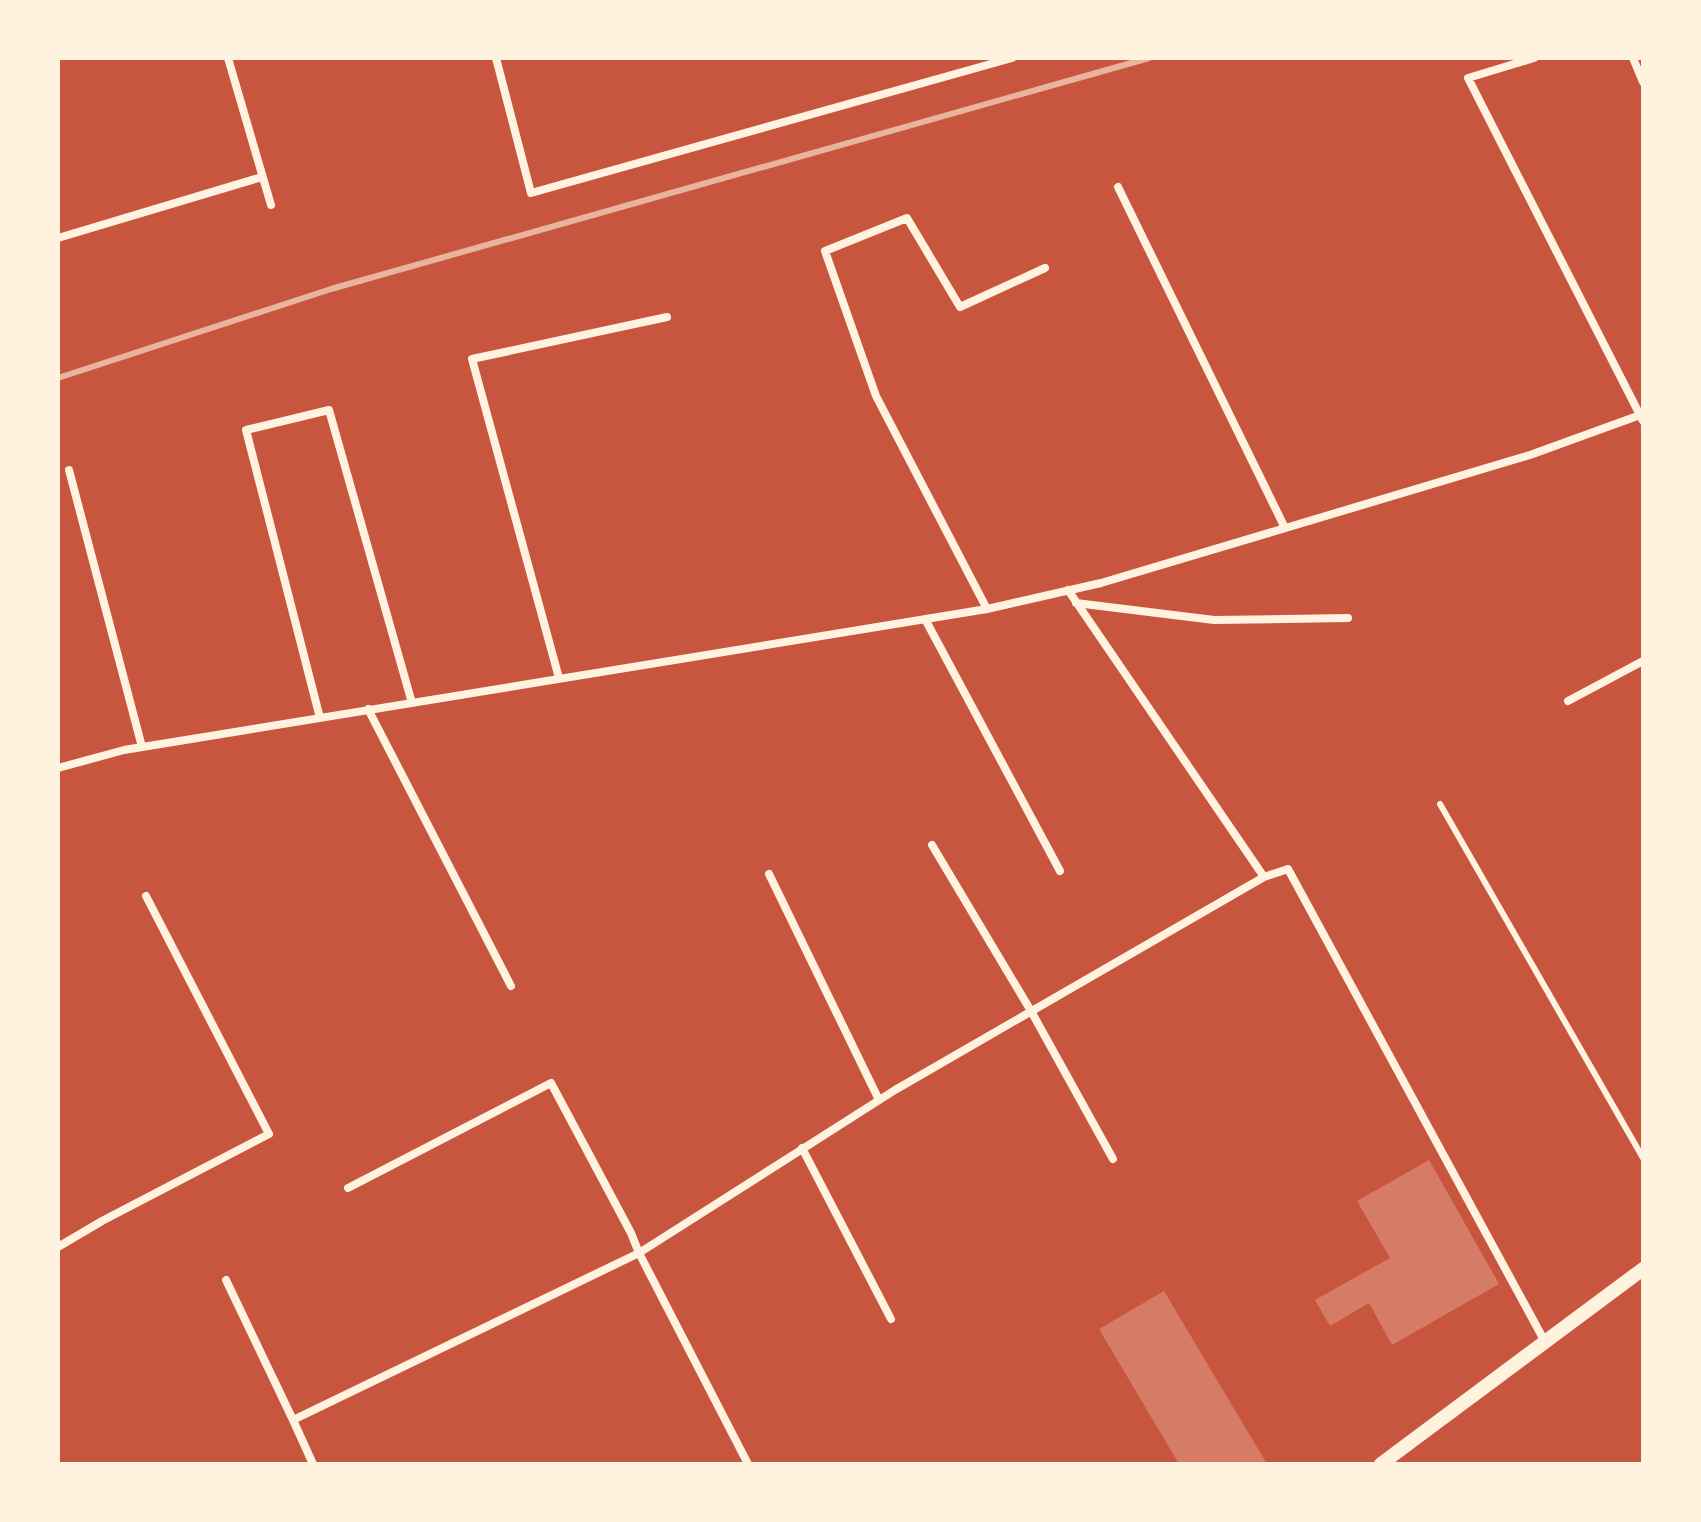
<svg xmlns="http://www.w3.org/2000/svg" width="1701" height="1522" font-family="Karla,sans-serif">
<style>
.building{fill:#d67c66}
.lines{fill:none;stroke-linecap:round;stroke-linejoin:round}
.service{stroke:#fff3e0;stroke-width:6}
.minor{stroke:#fff3e0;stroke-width:8}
.tertiary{stroke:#fff3e0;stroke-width:14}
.rail{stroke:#e9b49f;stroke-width:6}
</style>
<rect width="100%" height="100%" fill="#c8553d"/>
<path class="building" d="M1429 1160 1499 1284 1392 1345 1369 1303 1330 1326 1315 1300 1390 1258 1357 1201Z
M1164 1291 1267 1464H1179L1099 1329Z"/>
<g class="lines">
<path class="service" d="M1440 804 1643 1158"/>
<path class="minor" d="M228 58 271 205
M496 58 531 193 1012 58
M1534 58 1468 78 1643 421
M1633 58 1643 82
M1118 187 1285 528
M58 238 262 177
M69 470 142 747
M1068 590 1264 877
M1076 603 1214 620 1348 618
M987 609 876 396 825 251 907 218 960 307 1045 268
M925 619 1060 871
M559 678 472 359 667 317
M1568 701 1643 661
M368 709 511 986
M320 718 246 430 329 410 412 703
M58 768 124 750 987 609 1101 583 1530 455 1643 414
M932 845 1031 1011 1113 1159
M769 874 879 1100
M802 1148 891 1319
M348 1188 551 1083 631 1233 639 1253 748 1464
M58 1247 102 1221 269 1134 146 896
M226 1280 293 1420
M313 1464 293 1420 639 1253 895 1090 1264 877 1288 869 1544 1340"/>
<path class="tertiary" d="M1381 1464 1643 1269"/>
<path class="rail" d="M58 378 331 289 1149 58"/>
</g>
<rect width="1701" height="1522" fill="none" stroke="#fff3e0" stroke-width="120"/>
</svg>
